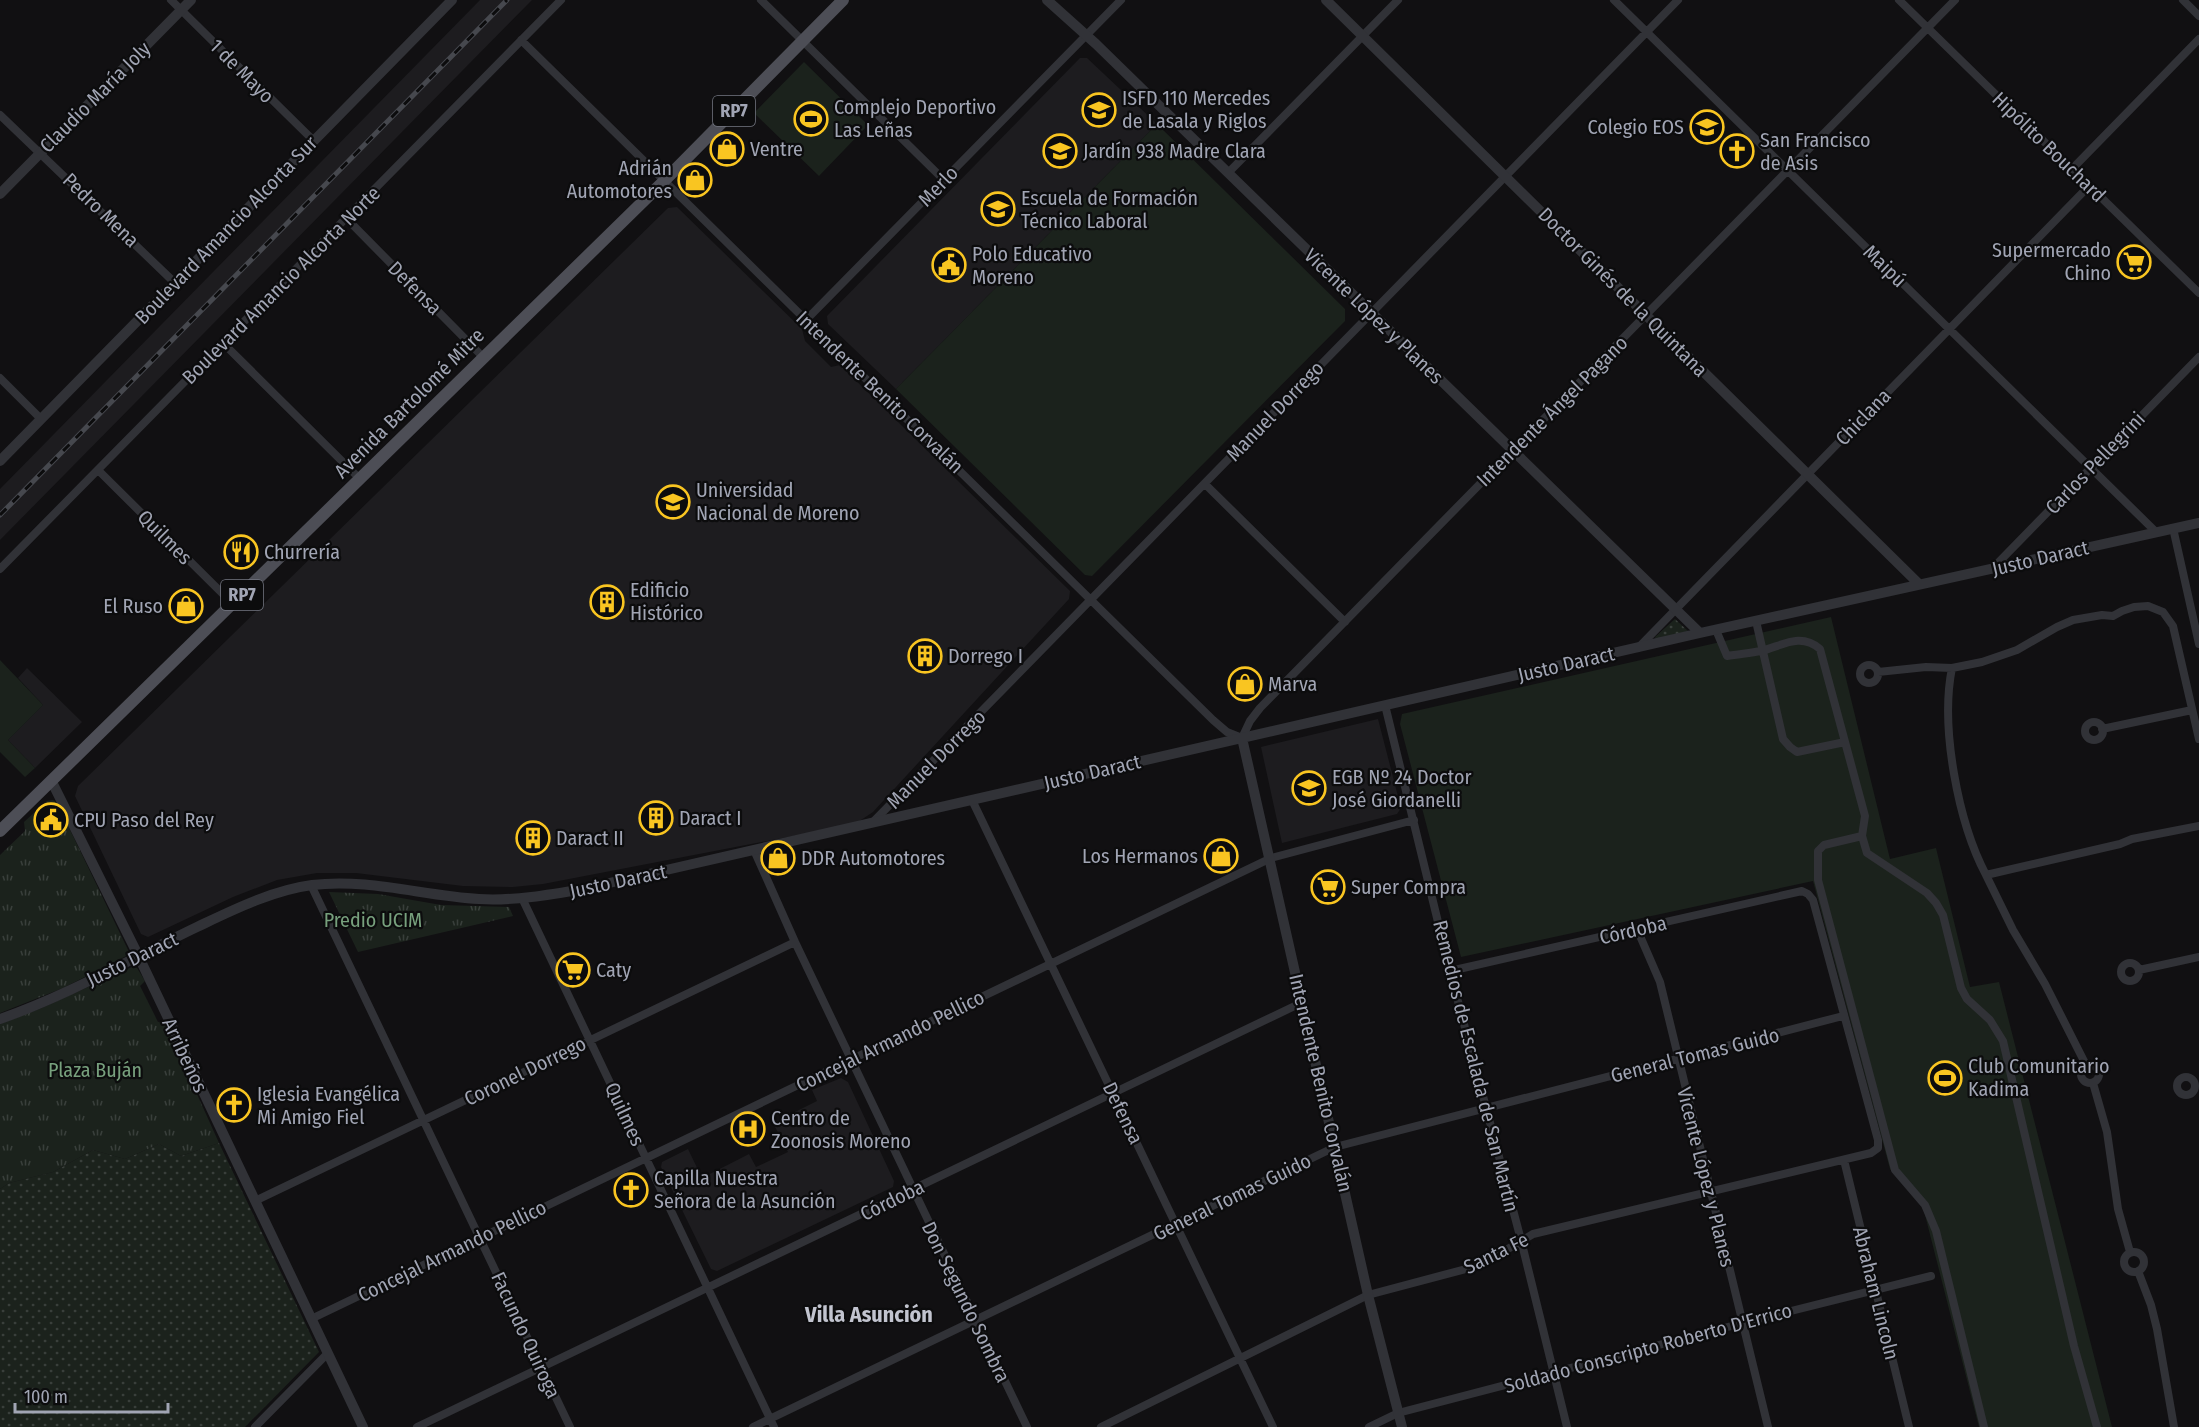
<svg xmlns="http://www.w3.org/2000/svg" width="2199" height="1427" font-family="'Fira Sans Condensed',sans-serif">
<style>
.built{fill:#1d1c1f}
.grass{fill:url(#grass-dots)}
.park{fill:url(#park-tufts)}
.pitch{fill:#1b221c}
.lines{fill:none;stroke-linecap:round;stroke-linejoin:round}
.minor{stroke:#313237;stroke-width:8}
.tertiary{stroke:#313237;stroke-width:10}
.primary{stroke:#4d4e56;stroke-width:12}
.rail-casing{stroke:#46484e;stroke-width:5}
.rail{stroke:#0c0c0d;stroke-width:3;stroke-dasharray:9;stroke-linecap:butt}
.labels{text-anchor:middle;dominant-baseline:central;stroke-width:4.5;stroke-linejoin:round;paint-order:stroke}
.shield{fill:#0c0c0d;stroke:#747782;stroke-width:1.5}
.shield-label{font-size:18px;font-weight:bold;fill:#a1a5b4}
.street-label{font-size:20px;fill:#a1a5b4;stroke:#0c0c0d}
.poi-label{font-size:20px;fill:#a1a5b4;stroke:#0c0c0d;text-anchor:start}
.park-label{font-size:20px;fill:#77a07d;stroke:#0c0c0d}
.quarter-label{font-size:22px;font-weight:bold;fill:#c2c4cf;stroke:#0c0c0d}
</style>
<defs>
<pattern id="grass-dots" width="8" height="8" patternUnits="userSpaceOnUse" patternTransform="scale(1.5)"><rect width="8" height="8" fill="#1b221c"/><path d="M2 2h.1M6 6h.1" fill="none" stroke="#393f3b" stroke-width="1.8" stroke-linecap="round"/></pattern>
<pattern id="park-tufts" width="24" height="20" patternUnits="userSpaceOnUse" patternTransform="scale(1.5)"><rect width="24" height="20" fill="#1b221c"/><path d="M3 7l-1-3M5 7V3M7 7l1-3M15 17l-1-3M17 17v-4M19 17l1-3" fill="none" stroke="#393f3b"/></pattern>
</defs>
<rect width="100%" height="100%" fill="#111012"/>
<path class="built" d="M480 0H532L0 540V489Z
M1080 58H1087L1157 124 896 389 828 324 827 316Z
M677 207 802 329 805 341 831 367 840 365 1070 591 1069 599 873 812 855 824 543 884 513 887 463 886 356 873H317L277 880 233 897 148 937 141 934 75 796 78 786 668 208Z
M27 668 82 722 35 768 8 740 43 705 18 678Z
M1378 719 1401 808 1397 814 1282 843 1261 747Z
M841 1078 848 1082 894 1181 893 1187 717 1271 711 1269 661 1167 662 1162 688 1149 702 1178 749 1154 756 1167 788 1152 773 1123 817 1101 812 1090Z"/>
<path class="grass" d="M1675 619 1688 631 1656 639 1655 637Z
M219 1143 319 1352 245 1427H0V1189L9 1183 53 1172 93 1150 125 1159 159 1144 181 1156Z"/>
<path class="park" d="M53 800 57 803 130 954 63 988 0 1013V855L25 831 24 822 47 801Z
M329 892 378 894 441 905 509 907 513 916 358 952Z
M132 967 137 968 145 981 140 986 158 1022 164 1021 219 1143 181 1156 159 1144 125 1159 93 1150 53 1172 9 1183 0 1189V1024L42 1008Z"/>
<path class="pitch" d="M804 62 868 125 819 176 754 113Z
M1157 124 1345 309V321L1092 576 1085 575 896 389Z
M1831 617 1890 859 1936 848 1970 987 1999 982 2112 1427H1979L1923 1207 1890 1169 1813 881 1461 957 1400 724 1402 714Z
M0 660 43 705 8 740 35 768 25 777 0 752Z"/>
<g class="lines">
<path class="minor" d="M171 0 314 141
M761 0 944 180
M1614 0 2156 532
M1899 0 2199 293
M2183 0 2199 16
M521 40 1213 720 1227 732 1242 738 1250 721 1260 708 1955 0
M0 115 175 283
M2072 169 2199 39
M1228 173 1398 0
M346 218 484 358
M806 320 1121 0
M223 343 360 479
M0 378 41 419
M98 470 233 604
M1205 484 1345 622
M2173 528 2199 644
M0 569 561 0
M1992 569 2199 357
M1756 621 1783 739 1790 747 1797 752 1845 742
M1716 630 1727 656C1739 654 1750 653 1761 651 1782 646 1800 632 1820 649L1865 816 1862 836 1867 853 1927 893 1936 903 1943 915 1961 988 1967 999 1990 1020 2003 1041 2074 1346 2097 1427
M1638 648 2089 186
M1860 674a9 9 0 1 1 18 0a9 9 0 1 1-18 0Z
M1952 668C1940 727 1958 822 1986 875
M1878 672 1926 667 1952 668 1982 662 2017 650 2057 627 2073 620 2102 615 2113 616 2122 611 2134 607 2148 606 2163 612 2173 626 2199 739
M1385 705 1450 971 1521 1240 1567 1427
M2085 731a9 9 0 1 1 18 0a9 9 0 1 1-18 0Z
M2102 729 2192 710
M972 800 1273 1427
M873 822 1678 0
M1862 836 1824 845 1818 851V880L1895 1170 1925 1205 1936 1231 1984 1427
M754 850 795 942 1027 1427
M311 885 570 1427
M522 898 774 1427
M1637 929 1660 982 1768 1427
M2121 972a9 9 0 1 1 18 0a9 9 0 1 1-18 0Z
M2139 970 2199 957
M2081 1074a9 9 0 1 1 18 0a9 9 0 1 1-18 0Z
M2086 1065 2045 984 2013 930 1986 875 2120 844 2132 839 2199 826
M2177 1086a9 9 0 1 1 18 0a9 9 0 1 1-18 0Z
M2093 1083 2107 1132 2118 1209 2130 1252
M1844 1160 1909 1427
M255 1201 795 942
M2124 1262a10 10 0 1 1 20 0a10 10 0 1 1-20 0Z
M2138 1271 2151 1305 2157 1329 2174 1427
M311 1319 1271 858 1414 820
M255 1427 328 1353
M417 1427 1303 1002
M753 1427 1335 1147 1843 1016
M1101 1427 1368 1295 1481 1265 1533 1234 1871 1153 1878 1148V1140L1813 900 1808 894 1802 891 1450 971
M1369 1427 1398 1413 1743 1323 1931 1276"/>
<path class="tertiary" d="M1047 0 1096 44 1700 633
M1326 0 1919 584
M0 194 191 0
M0 461 452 0
M1242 738 1368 1295 1402 1427
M52 782 138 955 363 1427
M0 1019C69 995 132 958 197 927 233 910 273 890 312 885 368 878 424 896 479 899 514 901 549 895 583 889L1700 633 2199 523"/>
<path class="primary" d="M0 831 664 181 843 0"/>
<g class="rail-casing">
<path id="rail" d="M0 515 507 0"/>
</g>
<use href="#rail" class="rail"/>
</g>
<defs>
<g id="university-ring" transform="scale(1.725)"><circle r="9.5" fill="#0c0c0d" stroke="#f9c521" stroke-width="1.5"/><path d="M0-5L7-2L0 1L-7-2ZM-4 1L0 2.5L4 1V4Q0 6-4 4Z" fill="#f9c521"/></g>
<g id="stadium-ring" transform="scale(1.725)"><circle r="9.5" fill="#0c0c0d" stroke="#f9c521" stroke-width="1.5"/><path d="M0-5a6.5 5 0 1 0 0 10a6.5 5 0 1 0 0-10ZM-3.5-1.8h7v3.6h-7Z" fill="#f9c521"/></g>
<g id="school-ring" transform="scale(1.725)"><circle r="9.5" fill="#0c0c0d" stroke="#f9c521" stroke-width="1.5"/><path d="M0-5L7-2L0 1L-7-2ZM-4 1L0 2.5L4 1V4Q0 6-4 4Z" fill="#f9c521"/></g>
<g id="shop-ring" transform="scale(1.725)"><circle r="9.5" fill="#0c0c0d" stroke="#f9c521" stroke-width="1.5"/><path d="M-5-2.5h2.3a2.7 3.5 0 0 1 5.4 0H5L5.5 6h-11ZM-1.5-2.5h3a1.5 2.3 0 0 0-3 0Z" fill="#f9c521"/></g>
<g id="church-ring" transform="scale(1.725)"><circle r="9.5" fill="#0c0c0d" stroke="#f9c521" stroke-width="1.5"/><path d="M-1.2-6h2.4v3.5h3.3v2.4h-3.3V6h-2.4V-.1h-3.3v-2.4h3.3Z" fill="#f9c521"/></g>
<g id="supermarket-ring" transform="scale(1.725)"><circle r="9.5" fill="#0c0c0d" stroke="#f9c521" stroke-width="1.5"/><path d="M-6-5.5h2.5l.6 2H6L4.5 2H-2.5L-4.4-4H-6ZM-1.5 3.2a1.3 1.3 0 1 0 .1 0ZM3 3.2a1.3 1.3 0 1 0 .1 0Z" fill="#f9c521"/></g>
<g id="civic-ring" transform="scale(1.725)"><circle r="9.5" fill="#0c0c0d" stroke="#f9c521" stroke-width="1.5"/><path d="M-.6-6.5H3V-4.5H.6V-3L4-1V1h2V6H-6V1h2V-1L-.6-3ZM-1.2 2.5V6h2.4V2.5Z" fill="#f9c521"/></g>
<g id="restaurant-ring" transform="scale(1.725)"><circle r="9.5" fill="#0c0c0d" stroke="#f9c521" stroke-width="1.5"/><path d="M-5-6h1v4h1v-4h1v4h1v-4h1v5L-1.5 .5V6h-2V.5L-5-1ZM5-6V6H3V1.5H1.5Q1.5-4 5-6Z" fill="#f9c521"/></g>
<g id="building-ring" transform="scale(1.725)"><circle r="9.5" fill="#0c0c0d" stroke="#f9c521" stroke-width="1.5"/><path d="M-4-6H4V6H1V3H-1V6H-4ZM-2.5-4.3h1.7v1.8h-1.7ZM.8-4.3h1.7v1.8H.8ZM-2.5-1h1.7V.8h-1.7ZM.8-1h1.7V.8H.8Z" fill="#f9c521"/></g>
<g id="hospital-ring" transform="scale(1.725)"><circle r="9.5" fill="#0c0c0d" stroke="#f9c521" stroke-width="1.5"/><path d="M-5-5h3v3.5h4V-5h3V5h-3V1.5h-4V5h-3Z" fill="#f9c521"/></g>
</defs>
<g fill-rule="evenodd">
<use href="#university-ring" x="1099" y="110"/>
<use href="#stadium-ring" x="811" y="119"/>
<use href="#school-ring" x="1707" y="127"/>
<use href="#shop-ring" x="727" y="149"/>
<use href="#school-ring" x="1060" y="151"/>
<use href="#church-ring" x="1737" y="151"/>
<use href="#shop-ring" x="695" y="180"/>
<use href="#university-ring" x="998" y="209"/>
<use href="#supermarket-ring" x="2134" y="262"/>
<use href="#civic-ring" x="949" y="265"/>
<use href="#university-ring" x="673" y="502"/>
<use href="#restaurant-ring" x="241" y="552"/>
<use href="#building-ring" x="607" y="602"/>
<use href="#shop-ring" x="186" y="606"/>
<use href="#building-ring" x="925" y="656"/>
<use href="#shop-ring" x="1245" y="684"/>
<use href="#school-ring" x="1309" y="788"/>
<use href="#building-ring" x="656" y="818"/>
<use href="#civic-ring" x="51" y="820"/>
<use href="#building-ring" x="533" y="838"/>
<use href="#shop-ring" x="1221" y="856"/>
<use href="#shop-ring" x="778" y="858"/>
<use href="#supermarket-ring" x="1328" y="887"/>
<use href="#supermarket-ring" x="573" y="970"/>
<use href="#stadium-ring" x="1945" y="1078"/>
<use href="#church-ring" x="234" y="1105"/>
<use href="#hospital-ring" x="748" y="1129"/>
<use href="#church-ring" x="631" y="1190"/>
</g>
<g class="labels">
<g class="shield">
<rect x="713" y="96" width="42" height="30" rx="4.5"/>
<rect x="221" y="580" width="42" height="30" rx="4.5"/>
</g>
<g class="shield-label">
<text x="734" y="111">RP7</text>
<text x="242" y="595">RP7</text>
</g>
<g class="street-label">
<text transform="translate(242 71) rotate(45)">1 de Mayo</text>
<text transform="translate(95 97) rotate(-45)">Claudio María Joly</text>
<text transform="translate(2049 147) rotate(44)">Hipólito Bouchard</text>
<text transform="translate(938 186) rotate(-46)">Merlo</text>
<text transform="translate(101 210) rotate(44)">Pedro Mena</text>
<text transform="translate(226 230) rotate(-46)">Boulevard Amancio Alcorta Sur</text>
<text transform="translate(1885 266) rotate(44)">Maipú</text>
<text transform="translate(281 285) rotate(-45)">Boulevard Amancio Alcorta Norte</text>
<text transform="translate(415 288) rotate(45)">Defensa</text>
<text transform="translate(1623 292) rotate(45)">Doctor Ginés de la Quintana</text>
<text transform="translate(1374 316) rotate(44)">Vicente López y Planes</text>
<text transform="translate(880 392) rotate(44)">Intendente Benito Corvalán</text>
<text transform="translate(409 403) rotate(-45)">Avenida Bartolomé Mitre</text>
<text transform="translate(1275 411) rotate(-46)">Manuel Dorrego</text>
<text transform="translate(1552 411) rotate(-45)">Intendente Ángel Pagano</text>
<text transform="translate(1863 417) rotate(-46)">Chiclana</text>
<text transform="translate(2095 463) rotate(-46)">Carlos Pellegrini</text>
<text transform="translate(165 537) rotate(45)">Quilmes</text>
<text transform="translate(2040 558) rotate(-13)">Justo Daract</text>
<text transform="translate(1566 664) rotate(-13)">Justo Daract</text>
<text transform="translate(936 759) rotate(-45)">Manuel Dorrego</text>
<text transform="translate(1092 772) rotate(-13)">Justo Daract</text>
<text transform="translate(618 881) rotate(-12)">Justo Daract</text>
<text transform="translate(1633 930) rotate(-13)">Córdoba</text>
<text transform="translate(132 959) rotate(-26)">Justo Daract</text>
<text transform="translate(890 1041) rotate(-26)">Concejal Armando Pellico</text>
<text transform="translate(185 1055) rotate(65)">Arribeños</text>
<text transform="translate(1695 1055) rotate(-14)">General Tomas Guido</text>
<text transform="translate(1476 1066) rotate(76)">Remedios de Escalada de San Martín</text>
<text transform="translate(525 1071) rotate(-26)">Coronel Dorrego</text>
<text transform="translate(1321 1083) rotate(77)">Intendente Benito Corvalán</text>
<text transform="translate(1123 1113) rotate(64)">Defensa</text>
<text transform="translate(625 1114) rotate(65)">Quilmes</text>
<text transform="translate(1706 1177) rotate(76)">Vicente López y Planes</text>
<text transform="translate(1232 1197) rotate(-26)">General Tomas Guido</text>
<text transform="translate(892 1200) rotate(-26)">Córdoba</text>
<text transform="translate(452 1251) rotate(-26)">Concejal Armando Pellico</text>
<text transform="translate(1496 1253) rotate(-26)">Santa Fe</text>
<text transform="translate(1876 1293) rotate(76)">Abraham Lincoln</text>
<text transform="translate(966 1302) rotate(64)">Don Segundo Sombra</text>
<text transform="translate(526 1335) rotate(65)">Facundo Quiroga</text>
<text transform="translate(1648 1348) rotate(-15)">Soldado Conscripto Roberto D'Errico</text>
</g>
<g class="poi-label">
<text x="1122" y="98">ISFD 110 Mercedes<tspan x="1122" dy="23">de Lasala y Riglos</tspan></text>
<text x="834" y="107">Complejo Deportivo<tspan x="834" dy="23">Las Leñas</tspan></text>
<text x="1684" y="127" text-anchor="end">Colegio EOS</text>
<text x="1760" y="140">San Francisco<tspan x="1760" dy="23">de Asis</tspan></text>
<text x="750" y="149">Ventre</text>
<text x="1083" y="151">Jardín 938 Madre Clara</text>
<text x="672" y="168" text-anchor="end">Adrián<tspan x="672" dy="23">Automotores</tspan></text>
<text x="1021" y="198">Escuela de Formación<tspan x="1021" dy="23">Técnico Laboral</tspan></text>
<text x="2111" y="250" text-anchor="end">Supermercado<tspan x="2111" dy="23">Chino</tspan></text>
<text x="972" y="254">Polo Educativo<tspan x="972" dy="23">Moreno</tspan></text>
<text x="696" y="490">Universidad<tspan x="696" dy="23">Nacional de Moreno</tspan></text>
<text x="264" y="552">Churrería</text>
<text x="630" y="590">Edificio<tspan x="630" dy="23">Histórico</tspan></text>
<text x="163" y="606" text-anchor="end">El Ruso</text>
<text x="948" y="656">Dorrego I</text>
<text x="1268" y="684">Marva</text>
<text x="1332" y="777">EGB Nº 24 Doctor<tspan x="1332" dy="23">José Giordanelli</tspan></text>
<text x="679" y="818">Daract I</text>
<text x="74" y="820">CPU Paso del Rey</text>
<text x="556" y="838">Daract II</text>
<text x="1198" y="856" text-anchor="end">Los Hermanos</text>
<text x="801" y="858">DDR Automotores</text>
<text x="1351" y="887">Super Compra</text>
<text x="596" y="970">Caty</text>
<text x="1968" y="1066">Club Comunitario<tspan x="1968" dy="23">Kadima</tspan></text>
<text x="257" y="1094">Iglesia Evangélica<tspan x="257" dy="23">Mi Amigo Fiel</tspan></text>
<text x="771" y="1118">Centro de<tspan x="771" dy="23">Zoonosis Moreno</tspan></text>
<text x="654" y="1178">Capilla Nuestra<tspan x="654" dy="23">Señora de la Asunción</tspan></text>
</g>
<g class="park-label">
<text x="373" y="920">Predio UCIM</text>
<text x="95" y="1070">Plaza Buján</text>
</g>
<g class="quarter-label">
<text x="869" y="1314">Villa Asunción</text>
</g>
</g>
<path d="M15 1403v9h153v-9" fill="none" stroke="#a1a5b4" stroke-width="3"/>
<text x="24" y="1403" font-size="18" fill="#a1a5b4" stroke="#0c0c0d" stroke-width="4.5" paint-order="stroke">100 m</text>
</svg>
